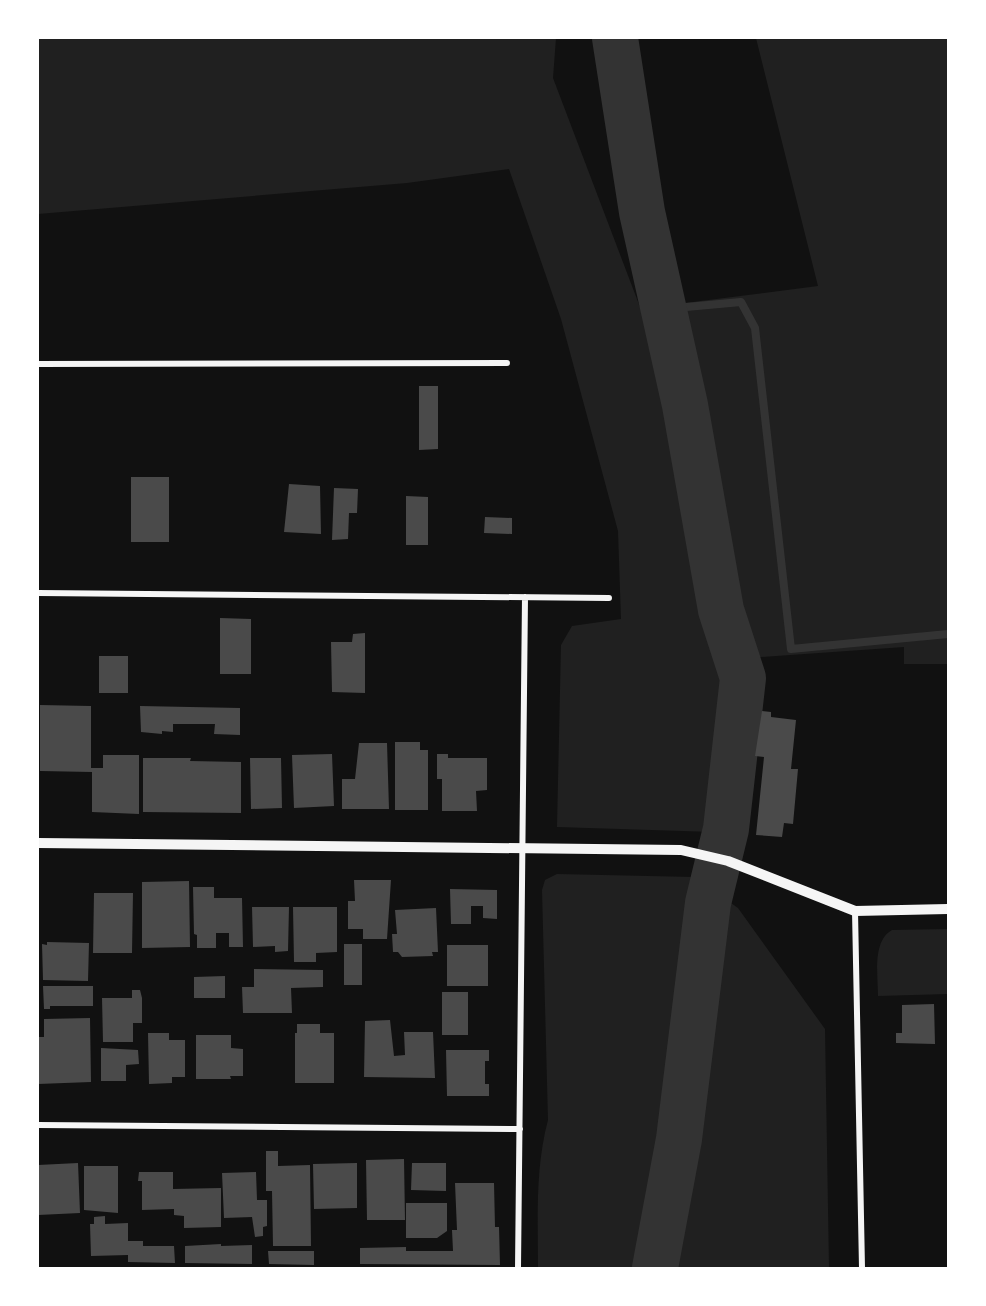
<svg xmlns="http://www.w3.org/2000/svg" width="986" height="1306" font-family="Commissioner,sans-serif">
<style>
.green{fill:#202020}
.lines{fill:none;stroke-linecap:round;stroke-linejoin:round}
.stream{stroke:#333;stroke-width:8}
.river{stroke:#333;stroke-width:46}
.building{fill:#4a4a4a}
.minor{stroke:#f5f5f5;stroke-width:6}
.tertiary{stroke:#f5f5f5;stroke-width:10}
</style>
<rect width="100%" height="100%" fill="#111"/>
<path class="green" d="M38 38H556L553 78 643 315 731 678 714 832 557 827 561 645 572 626 621 619 618 531 561 319 509 169 407 183 38 214Z
M756 38H948V664H904V647L748 658 737 622 732 584 700 434 698 394 677 304 818 286Z
M557 874 694 877 738 908 825 1029 829 1268H538C538 1218 535 1169 548 1120L542 890 545 880Z
M948 929V994L878 996C878 976 872 941 892 930Z"/>
<g class="lines">
<path class="stream" d="M664 309 741 302 755 328 791 649 948 634"/>
<path class="river" d="M615 38 642 212 685 405 721 610 743 678 726 829 708 903 679 1139 655 1268"/>
</g>
<path class="building" d="M419 386H438V449L419 450Z
M131 477H169V542H131Z
M289 484 320 486 321 534 284 532Z
M334 488 358 489 357 513H349L348 539 332 540Z
M406 496 428 497V545H406Z
M485 517 512 518V534L484 533Z
M220 618 251 619V674H220Z
M365 633V693L332 692 331 642H352L353 634Z
M99 656H128V693H99Z
M40 705 91 706V768H103V755H139V814L92 812V772L40 771Z
M140 706 240 708V735L214 734 215 724H173V732L162 731V734L141 732Z
M762 711 771 712V717L796 720 791 769H798L793 824 784 823 782 837 756 835 764 757 755 756Z
M395 742H420V750H428V810H395Z
M359 743H387L389 809H342V779H355Z
M332 754 334 806 294 808 292 755Z
M437 754H448V758H487V790L476 791 477 811H442V779H437Z
M143 758H191L190 761 241 762V813L143 812Z
M250 758H281L282 808 251 809Z
M354 880H391L387 939H363V929H348V901H355Z
M189 881 190 947 142 948V882Z
M193 887H214V898H242L243 947H229V933H216V948H197V935L194 934Z
M450 889 497 890V919L483 918V906H471V924H451Z
M94 893H133L132 953H93Z
M252 907H289L288 951 275 952V946L253 947Z
M293 907H337V952L316 953V962H294Z
M436 908 438 952H432L433 956 402 957 398 952H393L392 934H397L395 910Z
M47 942 89 943 88 981 43 980 42 944 47 945Z
M344 944H362V985H344Z
M447 945H488V986H447Z
M254 969 323 970V987L291 988 292 1013H243L242 987H254Z
M225 976V998H194V977Z
M43 986H93V1006H50V1009H44Z
M132 990H140L142 998V1023H133V1042H103L102 998H132Z
M442 992H468V1035H442Z
M934 1004 935 1044 896 1043V1033H902V1005Z
M90 1018 91 1082 38 1084V1037H44V1019Z
M390 1020 394 1056 405 1055 404 1032H433L435 1078 364 1077 365 1021Z
M297 1024H320V1033H334V1083H295V1033H297Z
M148 1033H169V1040H185V1077H172V1083L149 1084Z
M196 1035H231V1048L243 1049V1076H230L231 1079H196Z
M101 1048 138 1050 139 1064 126 1065V1081H101Z
M446 1050H489V1061H485V1084H489V1096H447Z
M266 1151H278V1166L310 1165 311 1246H273L272 1191H266Z
M404 1159 405 1220H367L366 1160Z
M78 1163 80 1213 38 1215V1165Z
M357 1163V1208L314 1209 313 1164Z
M412 1163H446V1191L411 1190Z
M84 1166H118V1213L84 1210Z
M139 1172H173V1189L221 1188V1227L184 1228V1216L174 1215V1209L142 1210V1181H138Z
M256 1172 257 1200H267V1226L263 1227V1236L255 1237 252 1217 224 1218 222 1173Z
M455 1183H494L495 1227H499L500 1265 360 1264V1248L406 1247V1251H453L452 1230H457Z
M406 1203H447V1231L437 1238H406Z
M105 1216V1224L128 1223V1241H143V1246H174L175 1263 128 1262V1255L91 1256 90 1224H94V1217Z
M221 1244V1246L252 1245V1264L185 1263V1246Z
M268 1251H314V1265L269 1264Z"/>
<g class="lines">
<path class="minor" d="M38 364 507 363
M38 593 609 598
M855 911 862 1268
M38 1125 520 1129
M518 1268 525 597"/>
<path class="tertiary" d="M38 843 681 850 728 861 855 911 948 909"/>
</g>
<rect width="986" height="1306" fill="none" stroke="#ffffff" stroke-width="78"/>
</svg>
